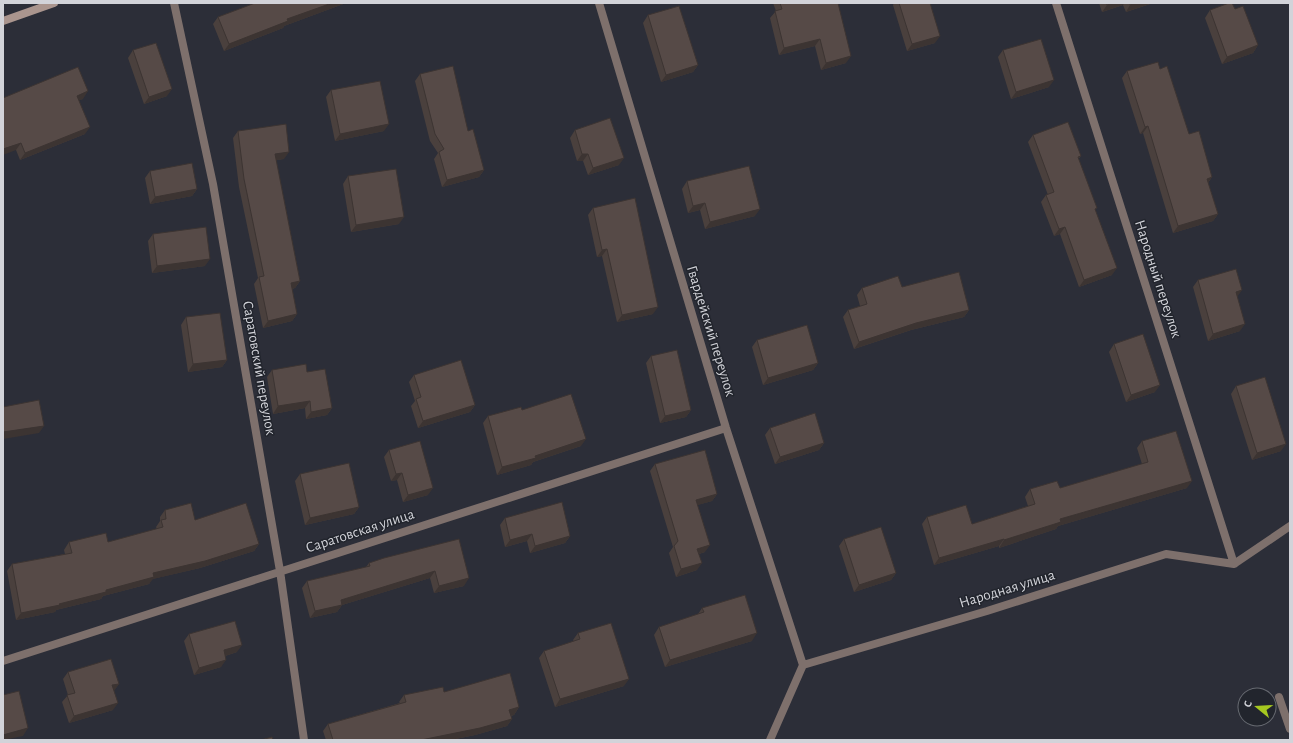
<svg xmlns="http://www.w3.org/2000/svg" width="1293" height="743" font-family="'Alegreya Sans',sans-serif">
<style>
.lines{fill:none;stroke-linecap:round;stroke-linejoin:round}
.street{stroke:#7e706c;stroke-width:8}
.secondary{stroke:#aa958e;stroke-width:8}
.wall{fill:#4a403d}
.shaded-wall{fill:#3c3432}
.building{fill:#564a47;stroke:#3c3432}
.labels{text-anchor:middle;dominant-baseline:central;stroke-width:3;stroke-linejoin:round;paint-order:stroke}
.street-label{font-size:15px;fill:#d2d3d9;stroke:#22252d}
</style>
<rect width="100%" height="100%" fill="#2c2e38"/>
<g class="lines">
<path class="street" d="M174 3 213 184 280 571 304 740
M599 3 726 428 803 665
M1056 3 1234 564
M3 661 726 428
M1279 697 1290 729
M770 740 803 665 987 611 1166 554 1234 564 1290 526"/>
<path class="secondary" d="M3 21 54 3"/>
</g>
<path class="wall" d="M255 3H346L284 26 283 28 224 51 213 24 218 17Z
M773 3H838L846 63 821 70 815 46 779 55 770 18 776 11Z
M894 3H930L935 43 907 51 893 5Z
M1099 3H1150V4L1126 12 1123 5 1102 12Z
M1235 9 1258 45 1253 53 1222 64 1205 18 1210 10Z
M648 15 698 65 693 72 661 82 643 23Z
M133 50 167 96 144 104 128 58Z
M1003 50 1049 87 1011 99 998 57Z
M1160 69 1189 134 1212 177 1208 183 1218 214 1213 221 1173 233 1143 133 1140 134 1122 78 1127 71Z
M420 74 468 131 484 170 479 177 442 187 434 159 438 153 430 141 415 81Z
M331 90 384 131 335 141 326 97Z
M3 98 83 99 79 100 85 134 20 160 16 150Z
M575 130 619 165 588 175 583 161H577L570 138Z
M238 131 284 159 276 160 300 281 295 288 292 289 297 314 292 321 263 328 254 284 258 278 239 187 233 138Z
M1033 135 1081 156 1078 159 1095 210 1112 275 1079 287 1060 234 1054 236 1041 202 1046 195H1048L1028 142Z
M150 171 197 189 192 196 150 204 145 178Z
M348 176 399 224 351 232 343 184Z
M687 181 755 216 705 229 700 210 688 213 682 189Z
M593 208 653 314 617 322 602 256 597 257 588 215Z
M153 234 205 266 152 273 148 241Z
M1198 280 1237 297 1240 331 1208 341 1193 287Z
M902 287 969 310 964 317 911 330 854 349 843 317 848 310 860 306 857 295 862 288Z
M186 317 227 360 222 367 188 372 181 325Z
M757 340 818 363 813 370 763 385 752 347Z
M1114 344 1155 392 1126 402 1109 352Z
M651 356 691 410 686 417 660 423 646 363Z
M272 370 307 372 332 408 327 415 306 419 305 408 273 414 267 377Z
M414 375 475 405 470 412 418 428 411 406 415 401 409 382Z
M1236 386 1281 451 1252 460 1231 394Z
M522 410 581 446 533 462 531 465 497 475 483 423 488 416Z
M770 428 824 443 819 450 775 464 765 435Z
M1142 441 1187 488 1058 526 1056 529 999 548V546L934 565 922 524 927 517 972 524 1028 506 1025 497 1030 489 1060 488 1142 464 1137 448Z
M389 450 428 495 403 502 397 480 391 481 384 457Z
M655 464 717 494 712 501 697 505 705 552 699 554 697 570 676 577 669 553 673 547 650 471Z
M300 474 359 507 354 514 305 525 295 481Z
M165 510 195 520 259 544 254 551 200 568 152 579 149 584 103 596 101 599 56 610 55 612 16 620 7 571 12 564 65 554 64 550 69 542H108L157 529 156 527 160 521V517Z
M505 518 570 536 565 543 530 553 527 541 505 547 500 525Z
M459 539 464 586 434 593 430 578 342 605 337 612 310 618 302 588 307 581 366 567 369 563Z
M844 539 896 573 891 580 854 592 839 546Z
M702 608 752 641 665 667 654 635 659 627 698 614Z
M578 633 624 686 555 707 539 658 544 651 574 642 573 640Z
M189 634 237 652 225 656 221 667 194 675 184 641Z
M68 672 119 684 114 690 113 710 69 723 62 702 68 695 63 679Z
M444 692 519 707 514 715 511 716 512 719 507 726 475 735 451 740H326L323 731 328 724 400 703 399 702 404 695Z"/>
<path class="shaded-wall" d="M332 3H346L284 26 283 28 224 51 229 44 287 19Z
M1113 3H1125L1123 5 1102 12 1107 5Z
M1136 3H1150V4L1126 12 1130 5Z
M940 36 935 43 907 51 912 44Z
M820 39 815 46 779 55 784 48Z
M1258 45 1253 53 1222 64 1227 57Z
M851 56 846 63 821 70 826 63Z
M698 65 693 72 661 82 666 75Z
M1054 80 1049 87 1011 99 1016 92Z
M172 89 167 96 144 104 149 97Z
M88 91 83 99 72 103 77 96Z
M389 124 384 131 335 141 340 134Z
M1148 126 1143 133 1140 134 1145 127Z
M90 127 85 134 20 160 25 153Z
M21 143 16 150 3 155V149Z
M289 152 284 159 270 161 275 154Z
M582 154H588L583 161H577Z
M624 158 619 165 588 175 593 168Z
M484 170 479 177 442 187 447 180Z
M1212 177 1207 184V179Z
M197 189 192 196 150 204 155 197Z
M705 203 700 210 688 213 693 206Z
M760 209 755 216 705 229 710 222Z
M1218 214 1213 221 1173 233 1178 226Z
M404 217 399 224 351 232 356 225Z
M1065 227 1060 234 1054 236 1059 229Z
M607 249 602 256 597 257 602 250Z
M210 259 205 266 152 273 157 266Z
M1117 268 1112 275 1079 287 1084 280Z
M300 281 295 288 286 290 291 283Z
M1242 290 1237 297 1231 299 1236 292Z
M658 307 653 314 617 322 622 315Z
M969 310 964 317 911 330 854 349 859 342 916 323Z
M297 314 292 321 263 328 268 321Z
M1245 324 1240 331 1208 341 1213 334Z
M227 360 222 367 188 372 193 364Z
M818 363 813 370 763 385 768 378Z
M1160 385 1155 392 1126 402 1131 395Z
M310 401 305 408 273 414 278 406Z
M475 405 470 412 418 428 423 421Z
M332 408 327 415 306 419 311 412Z
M691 410 686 417 660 423 665 416Z
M44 426 39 433 3 439V432Z
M586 439 581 446 533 462 531 465 497 475 502 467Z
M824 443 819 450 775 464 780 457Z
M1286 444 1281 451 1252 460 1257 453Z
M402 473 397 480 391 481 396 474Z
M1192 481 1187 488 1058 526 1056 529 999 548 1004 540 1060 519Z
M433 488 428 495 403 502 408 495Z
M717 494 712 501 691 507 696 500Z
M359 507 354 514 305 525 310 518Z
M532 534 527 541 505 547 510 540Z
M570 536 565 543 530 553 535 546Z
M1004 539 999 546 934 565 939 558Z
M259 544 254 551 200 568 153 579 149 584 103 596 101 599 56 610 55 612 16 620 21 613 59 604 106 590 153 573Z
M710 545 705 552 692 556 697 549Z
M702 563 697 570 676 577 681 569Z
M435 571 430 578 342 605 337 612 310 618 315 611 341 600Z
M896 573 891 580 854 592 859 585Z
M469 578 464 586 434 593 439 586Z
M757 633 752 641 665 667 670 660Z
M242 645 237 652 219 658 224 650Z
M226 660 221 667 194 675 199 668Z
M629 679 624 686 555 707 560 699Z
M119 684 114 691 112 685Z
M118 703 113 710 69 723 74 716Z
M519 707 514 715 504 717 509 710Z
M512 719 507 726 475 735 451 740H421Z
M28 728 23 736 3 740V735Z"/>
<path class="building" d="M255 3H332L287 19 288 21 229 44 218 17Z
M780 3H838L851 56 826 63 820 39 784 48 775 11 782 9Z
M899 3H930L940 36 912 44Z
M1106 3H1113L1107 5Z
M1130 3H1136L1130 5Z
M1229 3H1232L1235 9 1243 6 1258 45 1227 57 1210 10Z
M679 6 698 65 666 75 648 15Z
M1041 39 1054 80 1016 92 1003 50Z
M156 43 172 89 149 97 133 50Z
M1158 62 1160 69 1167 66 1189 134 1199 131 1212 177 1207 179 1218 214 1178 226 1148 126 1145 127 1127 71Z
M453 66 468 131 473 129 484 170 447 180 439 152 444 149 435 134 420 74Z
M78 67 88 91 77 96 90 127 25 153 21 143 3 149V98Z
M380 81 389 124 340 134 331 90Z
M610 118 624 158 593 168 588 154H582L575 130Z
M1068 122 1081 156 1078 157 1097 208 1095 209 1117 268 1084 280 1065 227 1059 229 1046 195 1054 192 1033 135Z
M286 124 289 152 275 154 300 281 291 283 297 314 268 321 259 277 264 276 244 179 238 131Z
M192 163 197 189 155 197 150 171Z
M749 166 760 209 710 222 705 203 693 206 687 181Z
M396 169 404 217 356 225 348 176Z
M635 198 658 307 622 315 607 249 602 250 593 208Z
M206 227 210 259 157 266 153 234Z
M1236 269 1242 290 1236 292 1245 324 1213 334 1198 280Z
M959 272 969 310 916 323 859 342 848 310 867 304 862 288 898 276 902 287Z
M220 313 227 360 193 364 186 317Z
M807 325 818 363 768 378 757 340Z
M1143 334 1160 385 1131 395 1114 344Z
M677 350 691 410 665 416 651 356Z
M461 360 475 405 423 421 416 399 421 397 414 375Z
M306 364 307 372 325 369 332 408 311 412 310 401 278 406 272 370Z
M1265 377 1286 444 1257 453 1236 386Z
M571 394 586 439 535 456 536 458 502 467 488 416 521 407 522 410Z
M39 400 44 426 3 432V407Z
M815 413 824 443 780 457 770 428Z
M1176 431 1192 481 1060 519 1061 522 1004 540V539L939 558 927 517 966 505 972 524 1035 504 1030 489 1057 481 1060 488 1148 462 1142 441Z
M420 441 433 488 408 495 402 473 396 474 389 450Z
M705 450 717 494 696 500 710 545 697 549 702 563 681 569 674 546 678 541 655 464Z
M349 463 359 507 310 518 300 474Z
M562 502 570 536 535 546 532 534 510 540 505 518Z
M191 503 195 520 246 503 259 544 205 561 153 573 154 577 106 590V592L59 604 60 605 21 613 12 564 72 553 69 542 106 533 108 542 163 527 161 520 166 519 165 510Z
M881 527 896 573 859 585 844 539Z
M459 539 469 578 439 586 435 571 341 600 342 605 315 611 307 581 370 566 369 563 384 558Z
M745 595 757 633 670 660 659 627 704 612 702 608Z
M235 621 242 645 224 650 226 660 199 668 189 634Z
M611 623 629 679 560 699 544 651 580 639 578 633Z
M111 659 119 684 112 685 118 703 74 716 67 695 75 693 68 672Z
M510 673 519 707 509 710 512 719 480 728 421 740H333L328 724 406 702 404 695 443 687 444 692Z
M19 691 28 728 3 735V695Z
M272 737 273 740H261Z"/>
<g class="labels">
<g class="street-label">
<text transform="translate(1158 279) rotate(72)">Народный переулок</text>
<text transform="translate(711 331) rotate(73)">Гвардейский переулок</text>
<text transform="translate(259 368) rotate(80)">Саратовский переулок</text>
<text transform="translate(360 531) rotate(-18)">Саратовская улица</text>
<text transform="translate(1007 589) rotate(-17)">Народная улица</text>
</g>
</g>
<rect width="1293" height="743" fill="none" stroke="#d2d3d9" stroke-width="8"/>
<g transform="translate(1257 707) rotate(288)"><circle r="19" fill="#22252d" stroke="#686b72"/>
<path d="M0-3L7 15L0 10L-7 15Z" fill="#a6c820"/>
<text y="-6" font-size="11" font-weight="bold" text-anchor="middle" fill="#d2d3d9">С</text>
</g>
</svg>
